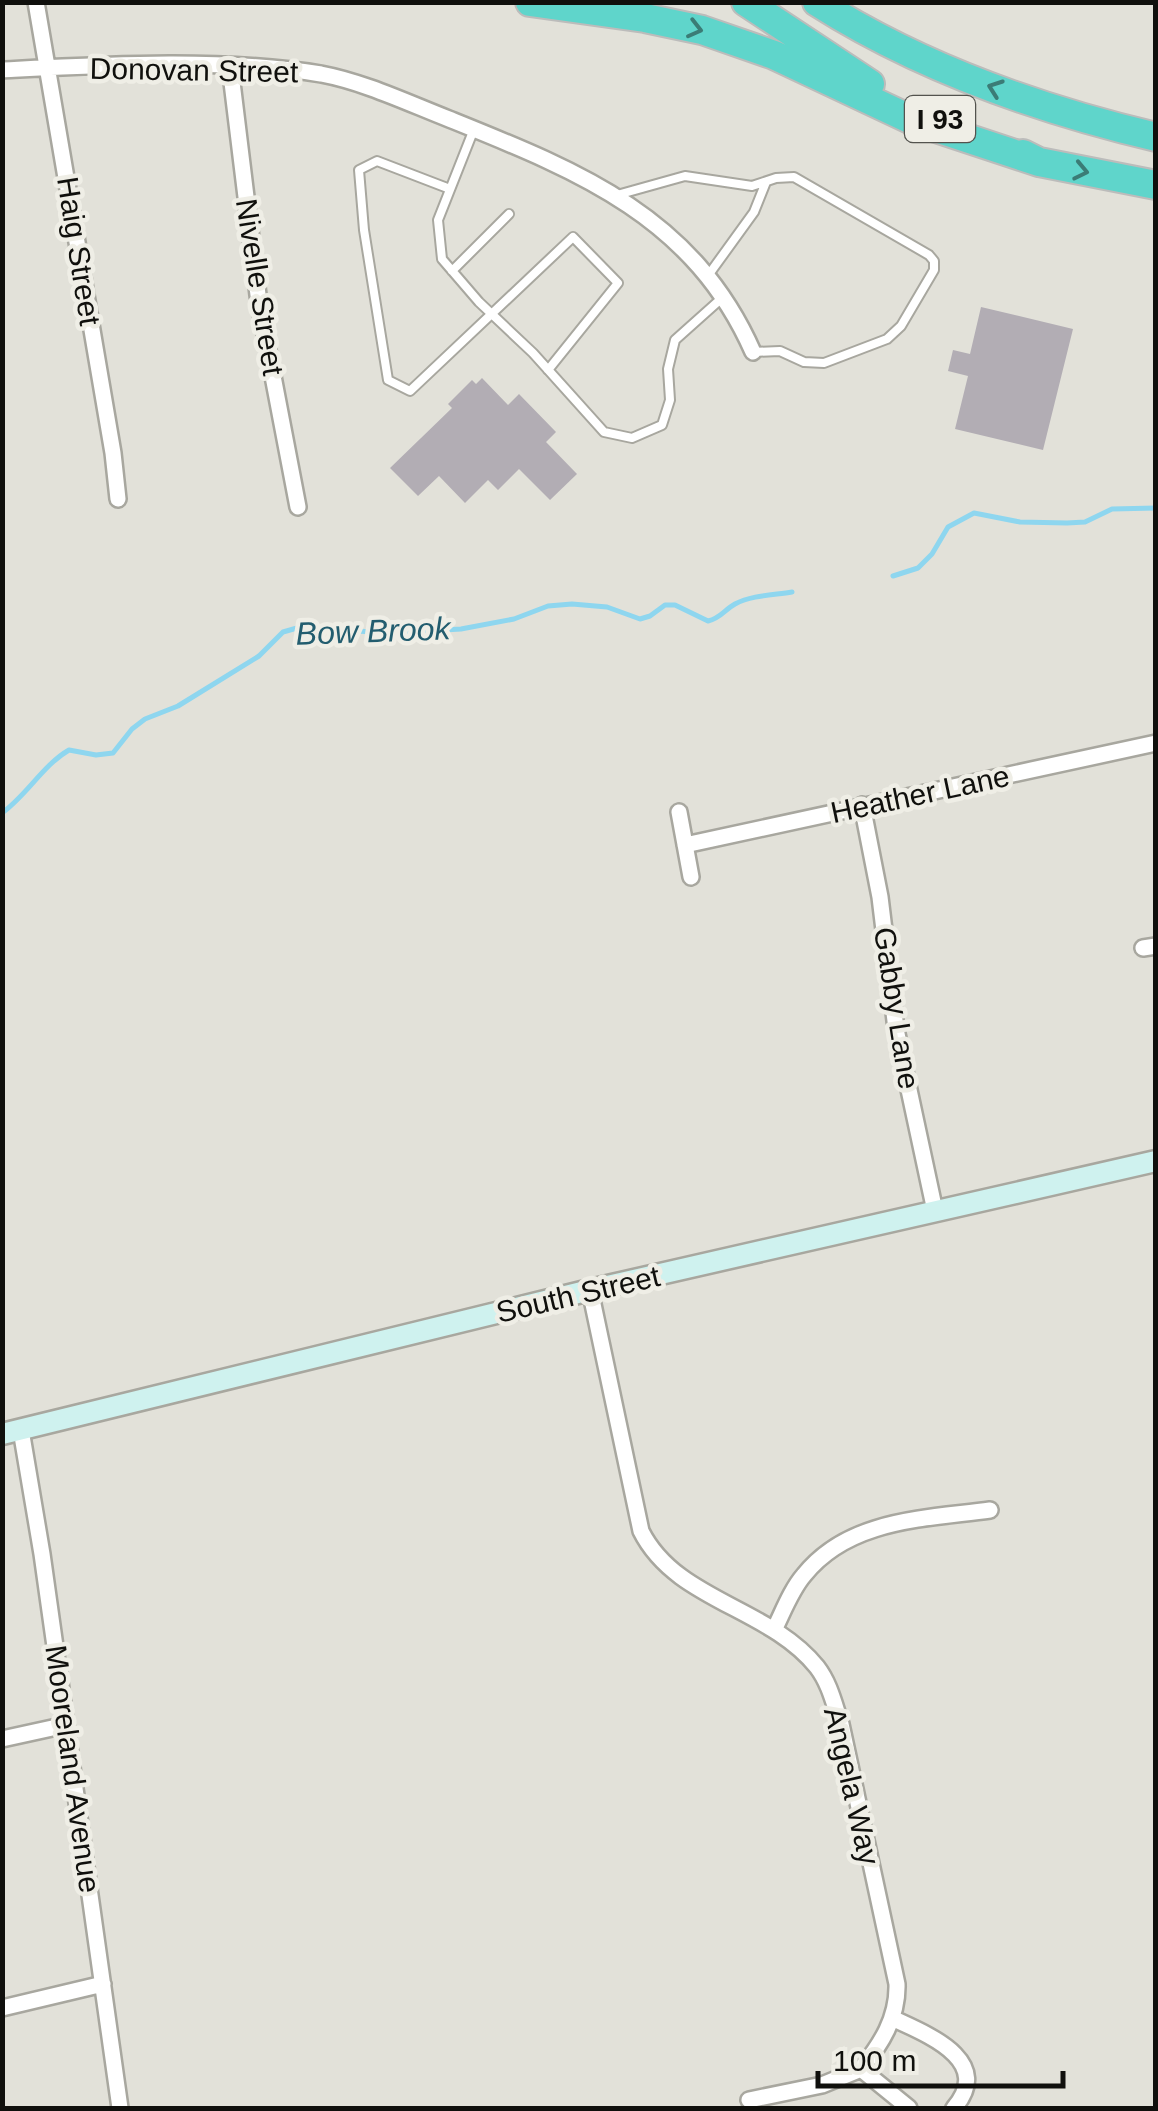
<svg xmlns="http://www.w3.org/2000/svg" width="1158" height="2111" font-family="Arial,sans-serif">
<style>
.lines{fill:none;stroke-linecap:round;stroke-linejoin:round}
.stream{stroke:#8ed6ef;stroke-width:5}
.building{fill:#b2adb4}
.lane-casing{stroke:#a8a79f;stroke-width:12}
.street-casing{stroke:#a8a79f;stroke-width:20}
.secondary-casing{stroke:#a8a79f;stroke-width:25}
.highway-casing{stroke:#bcbcbb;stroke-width:32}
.lane{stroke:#fff;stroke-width:8}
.street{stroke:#fff;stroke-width:15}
.secondary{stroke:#cff2ef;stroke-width:20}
.highway{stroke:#5fd5cb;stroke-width:28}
.oneway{stroke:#3b7c76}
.labels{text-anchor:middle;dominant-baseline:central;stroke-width:9;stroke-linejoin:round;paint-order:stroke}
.shield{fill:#efeee6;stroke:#53534e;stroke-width:2.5}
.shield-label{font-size:28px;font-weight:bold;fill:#10100d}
.street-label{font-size:30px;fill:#10100d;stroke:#efeee6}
.water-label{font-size:32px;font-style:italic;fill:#235d6f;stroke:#efeee6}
</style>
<rect width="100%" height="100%" fill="#e2e1d9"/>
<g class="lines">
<path class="stream" d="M893 576 918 568 932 554 948 527 974 513 1020 522 1067 523 1085 522 1112 509 1156 508
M2 813C27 795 43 765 69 750L96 755 113 753 132 729 145 719 178 706 259 656 283 632 297 628 395 633 461 629 514 619 548 606 572 604 607 607 640 619 650 616 665 605H675L708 621C721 618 724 610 735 604 752 595 774 595 792 592"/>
</g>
<path class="building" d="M981 307 1073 329 1043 450 955 429 968 376 948 371 953 350 970 354Z
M482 378 508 405 519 394 556 432 546 442 577 474 550 500 519 469 498 490 488 480 465 503 439 476 418 496 390 468 452 408 448 404 472 380 476 384Z"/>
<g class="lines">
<g class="lane-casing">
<path id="lane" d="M474 129 438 220 442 259 479 302 533 353 604 432 632 438 662 425 670 400 668 369 675 340 722 298
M450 189 377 161 359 170 364 230 388 380 410 391 573 237 618 283 548 370
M617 195 685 176 752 186 776 178 794 177 929 255 934 261V270L901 326 887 339 824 363 804 362 780 351 753 352
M452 271 509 214
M707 277 754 212 766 182"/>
</g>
<g class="street-casing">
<path id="street" d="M36 2 113 453 118 499
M230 66 259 303 298 507
M2 70C102 65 223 58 321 74 364 82 408 103 449 119 578 171 693 216 753 352
M862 805 880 897 896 1029 935 1211
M679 812 691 877
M685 845 1156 743
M1143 948 1156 946
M590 1290 641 1531C676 1601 769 1607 817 1667 830 1684 834 1704 841 1724L897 1984C898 2018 881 2044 861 2069L909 2108
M21 1430 42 1554 120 2108
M774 1630C783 1612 791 1590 804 1575 849 1519 924 1519 990 1510
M2 1739 66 1725
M2 2008 103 1984
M892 2018C926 2034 995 2060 954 2108
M749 2100 822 2085 861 2069"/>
</g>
<g class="secondary-casing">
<path id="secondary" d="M2 1434 590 1290 1156 1161"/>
</g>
<g class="highway-casing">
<path id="highway" d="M530 2 645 18 702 30 774 55 912 120 1039 162
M746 2 870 84
M817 2C919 67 1038 109 1156 137
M1023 154 1039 162 1156 185"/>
</g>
<use href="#lane" class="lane"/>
<use href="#street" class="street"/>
<use href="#secondary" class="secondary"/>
<use href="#highway" class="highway"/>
</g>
<defs><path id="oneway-chevron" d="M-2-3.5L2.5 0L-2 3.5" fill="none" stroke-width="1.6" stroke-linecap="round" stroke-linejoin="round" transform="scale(2.5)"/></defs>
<g class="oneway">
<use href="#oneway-chevron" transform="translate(695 29) rotate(14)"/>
<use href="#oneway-chevron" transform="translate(995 88) rotate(-160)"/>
<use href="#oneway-chevron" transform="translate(1081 171) rotate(12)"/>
</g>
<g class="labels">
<rect class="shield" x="905" y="96" width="70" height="46" rx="8"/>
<g class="shield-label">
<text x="940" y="119">I 93</text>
</g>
<g class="street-label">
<text transform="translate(194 70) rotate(1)">Donovan Street</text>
<text transform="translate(79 251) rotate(81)">Haig Street</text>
<text transform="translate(260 287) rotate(81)">Nivelle Street</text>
<text transform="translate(920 794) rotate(-12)">Heather Lane</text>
<text transform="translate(897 1008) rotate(81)">Gabby Lane</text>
<text transform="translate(578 1294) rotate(-13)">South Street</text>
<text transform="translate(73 1769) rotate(82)">Mooreland Avenue</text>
<text transform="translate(852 1786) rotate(77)">Angela Way</text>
</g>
<g class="water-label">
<text transform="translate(373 631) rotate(-2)">Bow Brook</text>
</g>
</g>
<rect width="1158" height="2111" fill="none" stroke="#10100d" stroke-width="10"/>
<path d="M818 2071v15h245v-15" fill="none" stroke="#10100d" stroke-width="5"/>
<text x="833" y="2071" font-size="30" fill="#10100d" stroke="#efeee6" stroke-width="8" paint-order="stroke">100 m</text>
</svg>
